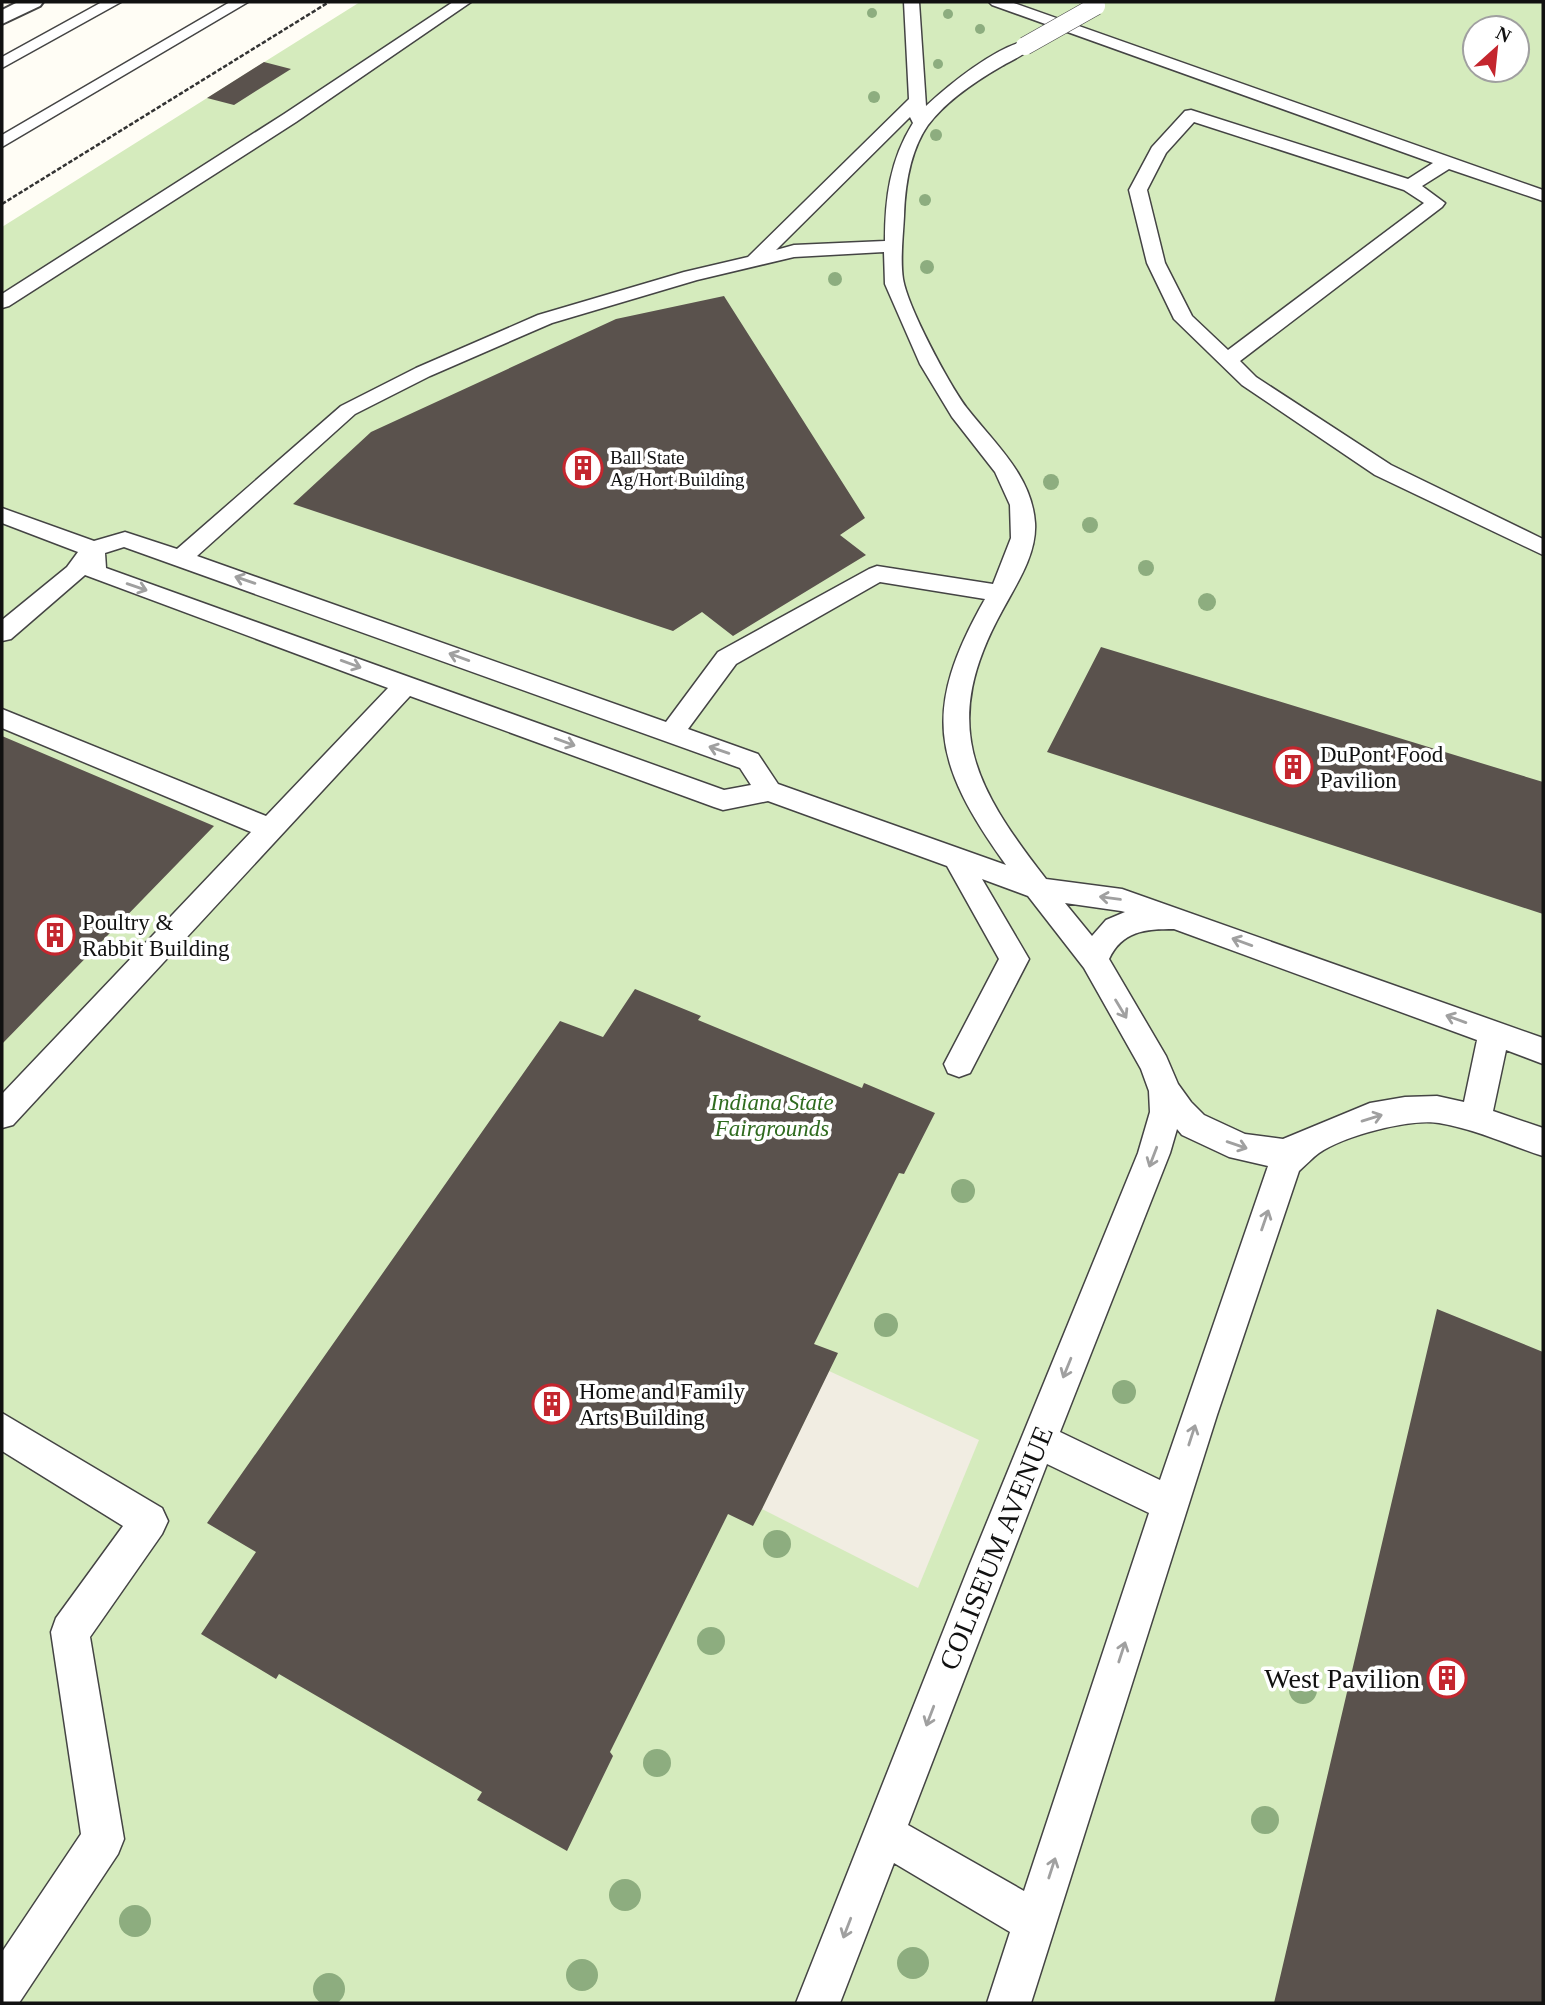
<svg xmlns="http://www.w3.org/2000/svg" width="1545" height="2005" font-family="'Times New Roman',serif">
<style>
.green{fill:#d5ebbd;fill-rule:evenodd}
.plaza{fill:#f1ede2}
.building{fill:#5a524d}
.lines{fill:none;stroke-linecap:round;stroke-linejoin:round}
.service-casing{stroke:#444;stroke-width:3}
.minor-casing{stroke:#444;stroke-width:4}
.path{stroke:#333;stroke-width:2.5;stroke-dasharray:4.5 2;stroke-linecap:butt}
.service{fill:#fff;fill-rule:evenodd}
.minor{fill:#fff;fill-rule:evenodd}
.service-bridge-casing{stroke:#444;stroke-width:19;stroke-linecap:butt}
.service-bridge{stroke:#fff;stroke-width:18}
.tree{fill:#8dad7f}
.oneway{stroke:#a0a0a0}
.labels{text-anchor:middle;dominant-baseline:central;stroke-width:7;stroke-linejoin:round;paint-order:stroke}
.far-poi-label{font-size:19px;fill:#111;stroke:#fff;text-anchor:start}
.poi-label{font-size:23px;fill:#111;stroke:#fff;text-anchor:start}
.park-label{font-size:23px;font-style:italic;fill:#2f6b1f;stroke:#fff}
.near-street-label{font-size:28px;fill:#111;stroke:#fff}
.near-poi-label{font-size:28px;fill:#111;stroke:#fff;text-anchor:end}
</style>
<rect width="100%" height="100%" fill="#fffdf5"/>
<path class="green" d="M360 2H1543V2003H2V227ZM1475 28H1517V70H1475Z"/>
<path class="plaza" d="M829 1371 979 1440 918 1588 762 1509Z"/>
<path class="building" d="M264 62 291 69 234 105 207 98Z
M724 296 865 518 840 535 866 555 733 636 702 612 673 631 293 504 371 432 616 319Z
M1101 647 1543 782V914L1047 752Z
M2 736 214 826 2 1044Z
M635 989 701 1016 698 1020 862 1088 864 1083 935 1113 904 1174 899 1173 814 1344 838 1353 762 1509 753 1526 728 1514 610 1752 613 1756 567 1851 477 1800 482 1792 279 1674 276 1679 201 1634 256 1552 207 1523 560 1021 603 1037Z
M1437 1309 1543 1352V2003H1274Z"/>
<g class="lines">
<g class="service-casing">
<path id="service" d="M102 2H121L2 68V57Z
M230 2H248L2 147V135Z
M453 2H471L296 122 9 306 2 308V294L284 114Z
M904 2H919L926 106C950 84 993 49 1025 41L1033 46C1025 55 1012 60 1002 66 976 81 947 100 928 125 910 151 905 185 904 216 903 236 900 259 903 279 908 308 948 382 966 407 993 442 1032 475 1035 523 1037 554 1016 585 1002 611 940 724 972 784 1046 879L1122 889 1543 1038V1064L1506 1050 1493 1111 1543 1128V1156C1509 1145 1475 1129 1439 1123 1410 1118 1343 1136 1319 1153 1312 1158 1306 1165 1299 1171L1217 1415 1031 2003H987L1010 1932 894 1863 840 2003H796L969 1566 1138 1153 1150 1112 1149 1091 1141 1069 1084 968 1028 896 982 879 1029 959 970 1073 959 1077 948 1073 944 1064 999 959 947 866 768 801 723 810 714 807 410 696 13 1125 2 1128V1094L251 832 2 728V709L266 816 388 688 85 575 11 639 2 641V620L67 567 78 552 2 523V508L94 541 125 532 177 549 341 406 416 368 538 315 684 272 748 257 909 99ZM910 117 913 123C890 160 885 198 885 241L794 245 776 250ZM884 252 885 284 920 364 952 417 995 472 1010 505 1011 538 993 584 877 566 869 569 718 652 666 722 197 556 355 414 430 376 552 323 697 280 794 257ZM124 547 740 768 751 785 724 790 106 568 105 553ZM880 582 985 599C922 710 932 762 1006 865L778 784 758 754 688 729 736 664ZM1065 903 1121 911 1125 912 1106 920 1092 936ZM1174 929 1477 1040 1464 1102 1437 1096 1405 1097 1370 1103 1283 1139 1245 1134 1204 1115 1191 1102 1178 1084 1166 1056 1109 959C1122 931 1145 929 1174 929ZM1177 1129 1182 1135 1229 1157 1268 1166 1160 1480 1060 1432 1170 1153ZM1047 1464 1149 1513 1024 1891 908 1825Z
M989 2H1011L1543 190V201L1449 169 1422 186 1445 203 1442 207 1240 361 1256 377 1391 465 1543 539V555L1375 475 1242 385 1174 319 1147 263 1129 190 1152 147 1185 111 1191 110 1408 179 1433 163 992 5ZM1194 122 1404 190 1424 203 1228 350 1192 316 1165 263 1147 190 1166 153Z
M2 1413 162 1508 168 1521 162 1534 90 1637 124 1839 118 1854 19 2003H2V1952L81 1834 51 1632 56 1618 123 1526 2 1451Z"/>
</g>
<g class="minor-casing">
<path id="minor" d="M18 2H43L40 6 2 24V10Z"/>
</g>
<path class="path" d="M2 204 329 2"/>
<use href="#service" class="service"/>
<use href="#minor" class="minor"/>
<g class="service-bridge-casing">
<path id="service-bridge" d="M1025 46 1096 6"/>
</g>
<use href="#service-bridge" class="service-bridge"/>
</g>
<g class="tree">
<circle cx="872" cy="13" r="5"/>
<circle cx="948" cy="14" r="5"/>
<circle cx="980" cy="29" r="5"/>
<circle cx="938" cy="64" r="5"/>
<circle cx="874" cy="97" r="6"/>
<circle cx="936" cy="135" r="6"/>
<circle cx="925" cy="200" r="6"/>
<circle cx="927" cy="267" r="7"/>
<circle cx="835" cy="279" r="7"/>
<circle cx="1051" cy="482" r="8"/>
<circle cx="1090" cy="525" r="8"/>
<circle cx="1146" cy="568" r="8"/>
<circle cx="1207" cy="602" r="9"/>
<circle cx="963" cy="1191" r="12"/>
<circle cx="886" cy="1325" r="12"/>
<circle cx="1124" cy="1392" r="12"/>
<circle cx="777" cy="1544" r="14"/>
<circle cx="711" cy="1641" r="14"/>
<circle cx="1303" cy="1690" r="14"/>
<circle cx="657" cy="1763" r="14"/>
<circle cx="1265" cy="1820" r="14"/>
<circle cx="625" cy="1895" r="16"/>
<circle cx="135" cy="1921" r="16"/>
<circle cx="913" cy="1963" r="16"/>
<circle cx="582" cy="1975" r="16"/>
<circle cx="329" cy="1989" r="16"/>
</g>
<defs><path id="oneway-shaft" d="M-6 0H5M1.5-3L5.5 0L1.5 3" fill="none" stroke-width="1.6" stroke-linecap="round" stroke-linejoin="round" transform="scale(1.75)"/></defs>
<g class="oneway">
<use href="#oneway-shaft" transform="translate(245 580) rotate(-161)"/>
<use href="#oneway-shaft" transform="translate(137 587) rotate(19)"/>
<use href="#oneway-shaft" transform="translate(459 657) rotate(-160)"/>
<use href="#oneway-shaft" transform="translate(351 664) rotate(20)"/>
<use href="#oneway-shaft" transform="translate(565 742) rotate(20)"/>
<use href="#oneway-shaft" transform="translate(719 750) rotate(-161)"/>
<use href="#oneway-shaft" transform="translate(1110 898) rotate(-172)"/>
<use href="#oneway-shaft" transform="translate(1242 942) rotate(-160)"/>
<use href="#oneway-shaft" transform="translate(1121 1009) rotate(59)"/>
<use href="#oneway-shaft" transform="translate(1456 1019) rotate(-160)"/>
<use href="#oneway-shaft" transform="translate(1372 1118) rotate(-17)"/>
<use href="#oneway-shaft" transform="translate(1237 1145) rotate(19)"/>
<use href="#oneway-shaft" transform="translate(1153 1157) rotate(111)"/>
<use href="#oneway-shaft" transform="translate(1265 1220) rotate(-71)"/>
<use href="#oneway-shaft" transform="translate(1067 1368) rotate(112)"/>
<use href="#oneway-shaft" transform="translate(1192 1435) rotate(-72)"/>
<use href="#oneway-shaft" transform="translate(1122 1652) rotate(-72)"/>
<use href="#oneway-shaft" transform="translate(930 1716) rotate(111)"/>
<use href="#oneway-shaft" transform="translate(1052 1868) rotate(-72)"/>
<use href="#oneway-shaft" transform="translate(847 1928) rotate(111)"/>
</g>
<defs>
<g id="building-ring" transform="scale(2.0125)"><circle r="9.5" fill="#fff" stroke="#c4262e" stroke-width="1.5"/><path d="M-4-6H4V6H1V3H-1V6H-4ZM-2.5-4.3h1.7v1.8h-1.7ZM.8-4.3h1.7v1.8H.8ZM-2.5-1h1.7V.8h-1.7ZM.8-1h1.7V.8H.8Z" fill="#c4262e"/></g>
</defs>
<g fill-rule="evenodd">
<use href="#building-ring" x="583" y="468"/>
<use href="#building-ring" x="1293" y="767"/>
<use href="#building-ring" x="55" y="935"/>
<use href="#building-ring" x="552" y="1404"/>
<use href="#building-ring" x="1447" y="1678"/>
</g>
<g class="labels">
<g class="far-poi-label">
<text x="610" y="457">Ball State<tspan x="610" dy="22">Ag/Hort Building</tspan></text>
</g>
<g class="poi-label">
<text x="1320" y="754">DuPont Food<tspan x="1320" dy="26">Pavilion</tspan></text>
<text x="82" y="922">Poultry &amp;<tspan x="82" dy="26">Rabbit Building</tspan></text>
<text x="579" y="1391">Home and Family<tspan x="579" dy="26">Arts Building</tspan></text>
</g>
<g class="park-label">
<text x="772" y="1102">Indiana State<tspan x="772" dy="26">Fairgrounds</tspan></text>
</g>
<g class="near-street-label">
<text transform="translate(996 1548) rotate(-68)">COLISEUM AVENUE</text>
</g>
<g class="near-poi-label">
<text x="1420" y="1678">West Pavilion</text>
</g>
</g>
<rect width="1545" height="2005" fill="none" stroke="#111111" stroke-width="7"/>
<g transform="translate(1496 49) rotate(27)"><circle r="33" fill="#ffffff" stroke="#a0a0a0" stroke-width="2"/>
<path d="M0-5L12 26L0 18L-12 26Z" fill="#c4262e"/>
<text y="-10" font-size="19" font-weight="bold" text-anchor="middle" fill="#111111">N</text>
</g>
</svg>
